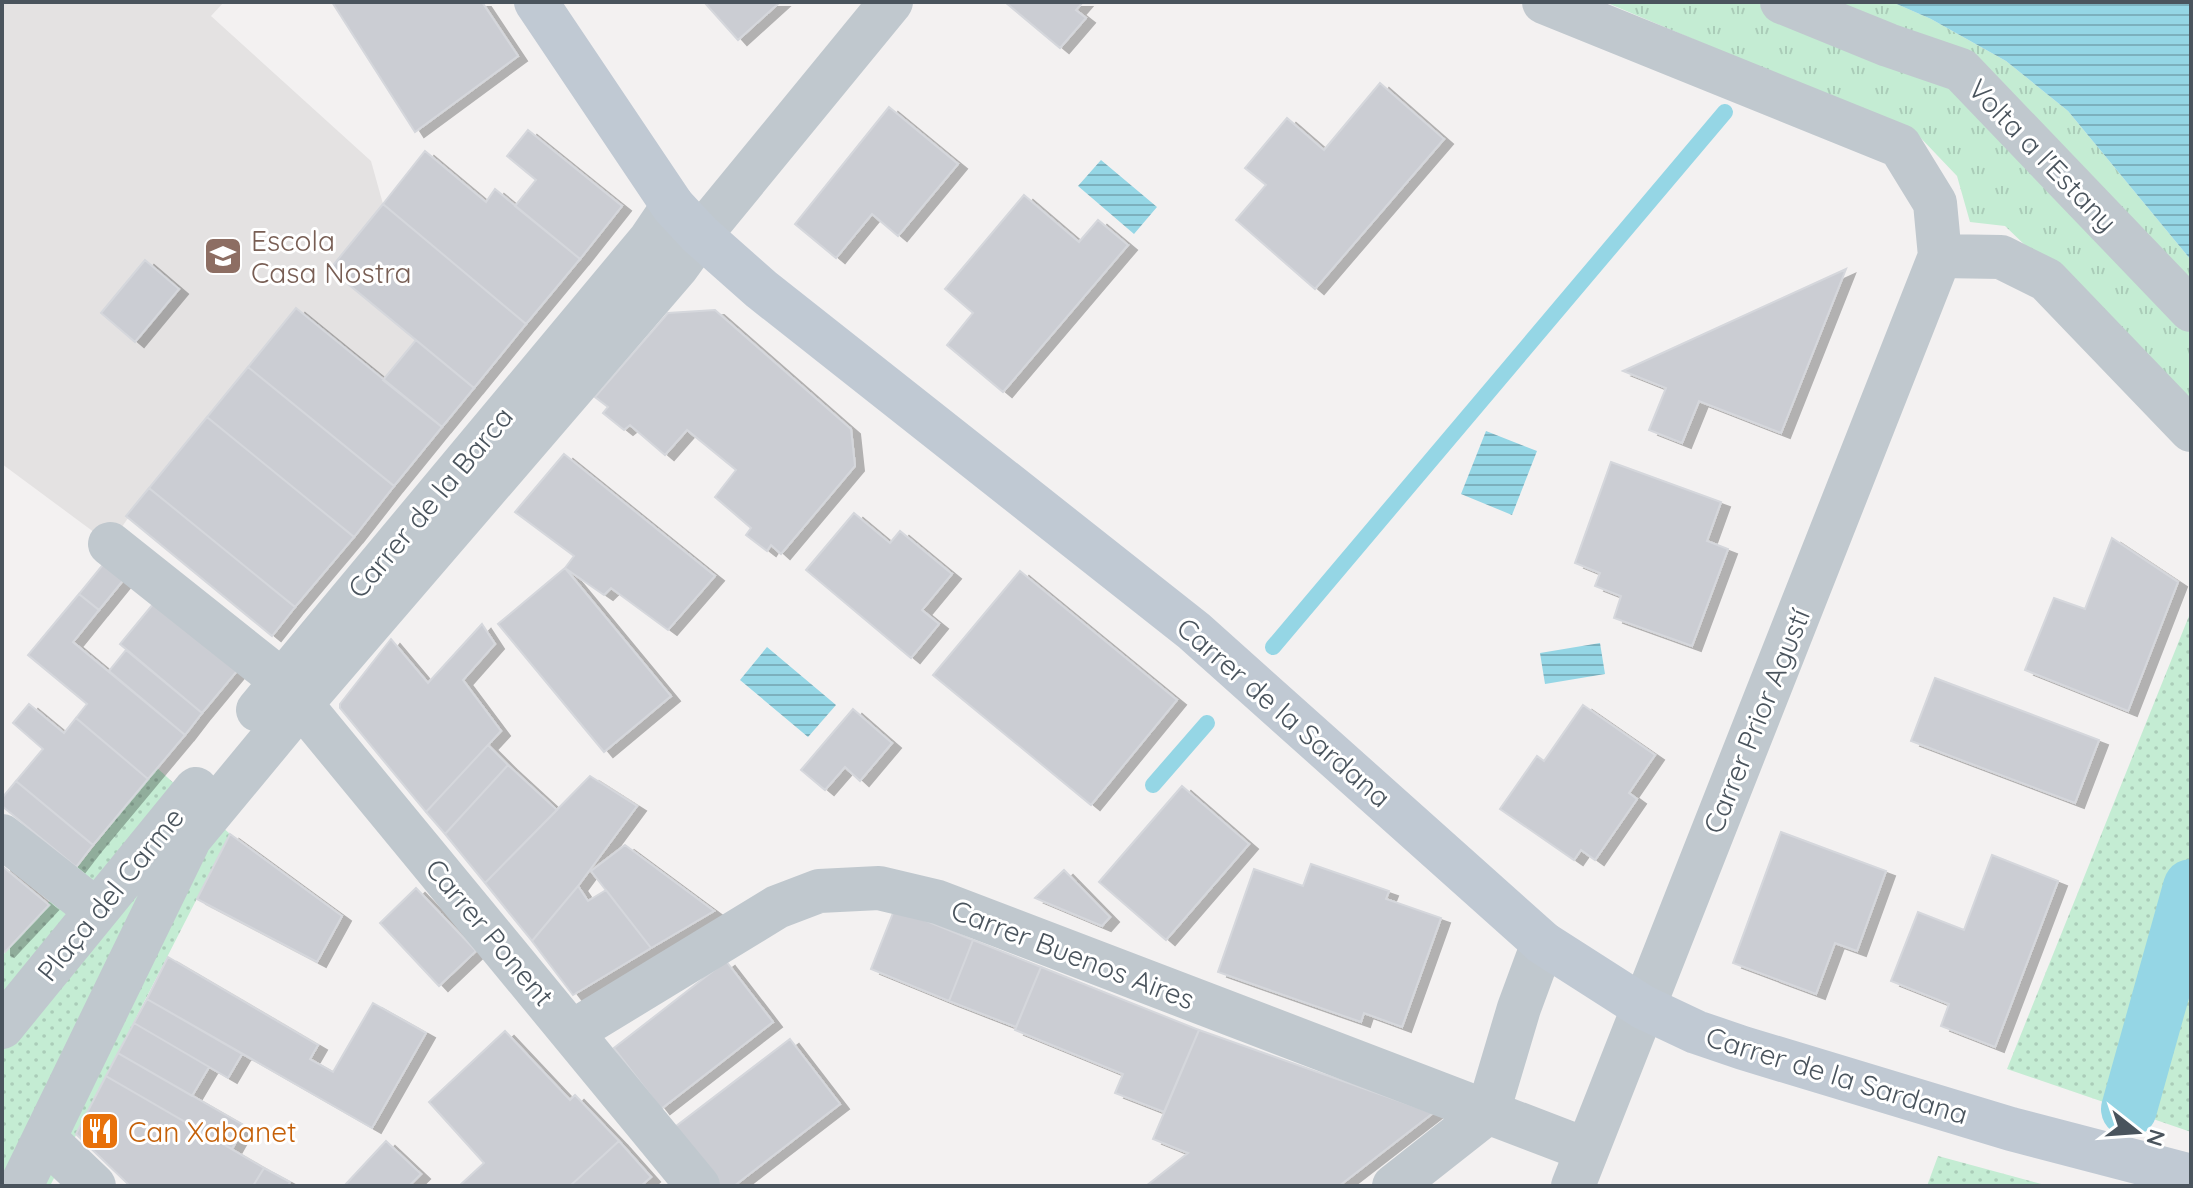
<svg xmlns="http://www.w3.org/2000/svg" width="2193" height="1188" font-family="Quicksand,sans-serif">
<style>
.education{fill:#e4e2e2}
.grass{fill:url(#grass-tufts)}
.park{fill:url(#park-dots)}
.water{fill:url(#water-rules)}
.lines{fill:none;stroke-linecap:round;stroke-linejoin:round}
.stream{stroke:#95d6e5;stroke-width:16}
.canal{stroke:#95d6e5;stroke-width:56}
.building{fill:#cbcdd3;stroke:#d5d7dc;stroke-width:2;filter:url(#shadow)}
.street{stroke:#c0c8ce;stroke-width:44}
.secondary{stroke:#c0c9d3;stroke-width:44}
.labels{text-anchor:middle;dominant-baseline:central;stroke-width:6;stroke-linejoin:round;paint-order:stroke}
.street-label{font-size:28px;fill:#4a545d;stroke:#fff}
.education-label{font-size:28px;fill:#785e54;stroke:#fff;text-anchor:start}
.food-label{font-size:28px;fill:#c56008;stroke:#fff;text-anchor:start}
</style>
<defs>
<pattern id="grass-tufts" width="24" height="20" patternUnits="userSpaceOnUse" patternTransform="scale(2)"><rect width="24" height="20" fill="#c4ecd3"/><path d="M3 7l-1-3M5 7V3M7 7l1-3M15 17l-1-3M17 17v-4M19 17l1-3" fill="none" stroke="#aaccb8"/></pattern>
<pattern id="park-dots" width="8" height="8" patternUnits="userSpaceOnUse" patternTransform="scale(2)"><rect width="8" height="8" fill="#c4ecd3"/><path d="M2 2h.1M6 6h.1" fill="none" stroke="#aaccb8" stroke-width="1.8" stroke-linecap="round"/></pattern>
<pattern id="water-rules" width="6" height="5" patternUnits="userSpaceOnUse" patternTransform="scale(2)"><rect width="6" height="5" fill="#95d6e5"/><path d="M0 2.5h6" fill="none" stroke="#7cb0bd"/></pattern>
<filter id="shadow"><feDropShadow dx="9" dy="5" stdDeviation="0" flood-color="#0004"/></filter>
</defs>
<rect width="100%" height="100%" fill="#f3f1f1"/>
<path class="education" d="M2 2H224L211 16 371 161 383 204 526 324 442 427 296 308 149 488 110 544 2 464Z"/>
<path class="grass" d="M1605 2H1892L1931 19 2006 61 2068 111 2191 260V404L2005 226 1970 222 1957 176 1916 133Z"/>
<path class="park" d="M2191 611V1132L2007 1069Z
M157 768 230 834 50 1186H2V956C57 896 105 831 157 768Z
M1938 1156 2049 1186H1927Z"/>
<path class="water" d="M1892 2H2191V260L2068 111 2006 61 1931 19Z
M1101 160 1157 207 1134 234 1078 186Z
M1486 431 1537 451 1512 515 1461 494Z
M1600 643 1605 674 1545 684 1540 653Z
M767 647 836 705 808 737 740 680Z"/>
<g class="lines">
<path class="stream" d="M1273 647 1725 112
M1153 785 1207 723"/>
<path class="canal" d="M2129 1109 2191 887"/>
</g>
<path class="building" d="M332 2H482L518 56 415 132Z
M704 2H780L738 40Z
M1005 2H1083L1076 10 1086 18 1060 48Z
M1380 83 1444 139 1315 289 1236 220 1266 185 1245 168 1287 118 1324 150Z
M889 107 958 164 898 236 872 214 836 258 795 224Z
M528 130 622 206 580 259 515 206 536 180 507 156Z
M425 151 486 202 495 189 580 259 526 324 383 204Z
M1024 195 1079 242 1098 220 1128 245 1003 392 947 345 973 313 945 289Z
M383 204 526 324 474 388 330 269Z
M145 260 179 289 135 342 101 313Z
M1846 269 1781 433 1699 401 1682 443 1649 430 1666 388 1623 371Z
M296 308 442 427 394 486 248 367Z
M715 310 851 429 855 466 781 554 771 545 767 551 746 535 751 528 715 497 736 470 687 430 665 455 630 425 624 430 603 413 608 407 595 397 668 313Z
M416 340 474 388 442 427 383 380Z
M248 367 394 486 354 537 207 417Z
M207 417 354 537 295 607 149 488Z
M564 454 715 576 668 630 611 588 604 595 565 568 574 556 515 512Z
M1611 462 1721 502 1707 541 1728 549 1692 646 1614 618 1621 596 1595 586 1600 573 1575 563Z
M149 488 295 607 272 636 126 516Z
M854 513 890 543 900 531 952 574 922 610 939 624 911 658 806 570Z
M2112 538 2178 582 2128 711 2025 670 2054 598 2085 609Z
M110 556 129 573 99 610 79 594Z
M565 568 671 696 604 752 498 624Z
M1020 571 1177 700 1091 805 933 675Z
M79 594 99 610 73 642 185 735 148 779 76 718 87 704 28 655Z
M154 603 237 671 202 713 120 644Z
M482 624 495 644 463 680 501 731 426 812 340 708V704L391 639 428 683Z
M126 650 202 713 185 735 109 671Z
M1935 678 2099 740 2075 803 1911 741Z
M29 704 64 733 76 718 148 779 93 845 16 781 43 749 13 723Z
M1583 705 1655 755 1629 793 1637 799 1595 860 1581 850 1574 860 1500 809 1537 756 1544 761Z
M853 709 892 743 860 781 845 767 825 790 801 770Z
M488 745 508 765 445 834 426 812Z
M508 765 557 810 485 883 445 834Z
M590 776 637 806 578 886 532 941 485 883Z
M16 781 93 845 76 867 2 806V798Z
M1182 786 1249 844 1166 940 1099 882Z
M1781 832 1886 871 1857 951 1835 943 1816 994 1733 963Z
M230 834 342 916 317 962 197 899Z
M625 845 714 911 651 948 591 871Z
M1992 855 2058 881 1995 1047 1941 1026 1949 1004 1891 981 1918 912 1964 930Z
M1311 864 1389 891 1386 899 1441 918 1402 1027 1364 1013 1361 1022 1218 972 1254 869 1303 886Z
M2 866 49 905 5 952 2 950Z
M1064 870 1110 917 1102 926 1035 898Z
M578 886 588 901 606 890 651 948 573 995 532 941Z
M416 888 476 951 439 986 380 923Z
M895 908 973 940 949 1001 871 969Z
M973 940 1041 967 1016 1027 949 1001Z
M168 957 318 1045 310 1059 333 1072 373 1003 426 1033 372 1128 147 999Z
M726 961 773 1022 661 1109 614 1048Z
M1041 967 1199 1030 1164 1112 1115 1093 1123 1074 1015 1030Z
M147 999 242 1054 228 1078 134 1023Z
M134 1023 209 1067 192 1096 118 1053Z
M1199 1030 1433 1113 1339 1186H1146L1188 1153 1153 1139Z
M505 1031 570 1100 575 1095 619 1141 570 1186H459L484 1163 429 1102Z
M790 1039 840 1104 734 1186H715L671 1130Z
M118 1053 245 1126 232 1149 106 1076Z
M106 1076 264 1168 253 1186H130L76 1134Z
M386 1141 421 1174 409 1186H344Z
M619 1141 651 1177 641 1186H570Z
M264 1168 290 1182 288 1186H253Z"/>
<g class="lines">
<path class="street" d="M1544 2 1900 146 1935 203 1940 256 1573 1186
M1782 2 1888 45 1961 70 2191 310
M1940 256 2001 257 2047 280 2191 430
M110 544 281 680 698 1186
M258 710 650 240 673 206
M2 836 96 910
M2 1027 196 789
M572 1032 777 907 819 891 879 888 938 902 1587 1150
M45 1139 94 1186
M21 1186 190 838 301 704 677 267 700 235 891 2
M1394 1186 1488 1112 1519 1008 1543 943"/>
<path class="secondary" d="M536 2 673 206 700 235 761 289 1194 631 1543 943 1643 1007 1696 1032 1743 1048 2011 1129 2191 1176"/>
</g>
<defs>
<g id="school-square" transform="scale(2)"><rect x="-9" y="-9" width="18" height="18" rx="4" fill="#8d6e63" stroke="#fff"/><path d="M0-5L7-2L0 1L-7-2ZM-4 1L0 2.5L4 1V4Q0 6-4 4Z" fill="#fff"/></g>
<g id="restaurant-square" transform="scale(2)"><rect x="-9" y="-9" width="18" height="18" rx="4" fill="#e8710a" stroke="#fff"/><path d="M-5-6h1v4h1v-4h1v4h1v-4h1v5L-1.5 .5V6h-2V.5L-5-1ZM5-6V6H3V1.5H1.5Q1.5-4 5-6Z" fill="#fff"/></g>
</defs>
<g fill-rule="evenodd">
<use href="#school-square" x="223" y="256"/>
<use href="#restaurant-square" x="100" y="1131"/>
</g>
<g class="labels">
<g class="street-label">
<text transform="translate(2043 155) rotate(46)">Volta a l'Estany</text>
<text transform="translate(430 502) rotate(-50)">Carrer de la Barca</text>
<text transform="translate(1284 712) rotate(41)">Carrer de la Sardana</text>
<text transform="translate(1756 721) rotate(-68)">Carrer Prior Agustí</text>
<text transform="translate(110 894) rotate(-51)">Plaça del Carme</text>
<text transform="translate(490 932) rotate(50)">Carrer Ponent</text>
<text transform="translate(1073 954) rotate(21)">Carrer Buenos Aires</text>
<text transform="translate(1837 1075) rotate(17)">Carrer de la Sardana</text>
</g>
<g class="education-label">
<text x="251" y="240">Escola<tspan x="251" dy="32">Casa Nostra</tspan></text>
</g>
<g class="food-label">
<text x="128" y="1131">Can Xabanet</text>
</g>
</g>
<rect width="2193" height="1188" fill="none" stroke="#4a545d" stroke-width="8"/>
<g transform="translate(2137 1132) rotate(107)" stroke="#ffffff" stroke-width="6" paint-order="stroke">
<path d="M0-6L14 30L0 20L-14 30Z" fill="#4a545d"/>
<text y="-12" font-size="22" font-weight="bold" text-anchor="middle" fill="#4a545d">N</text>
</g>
</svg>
